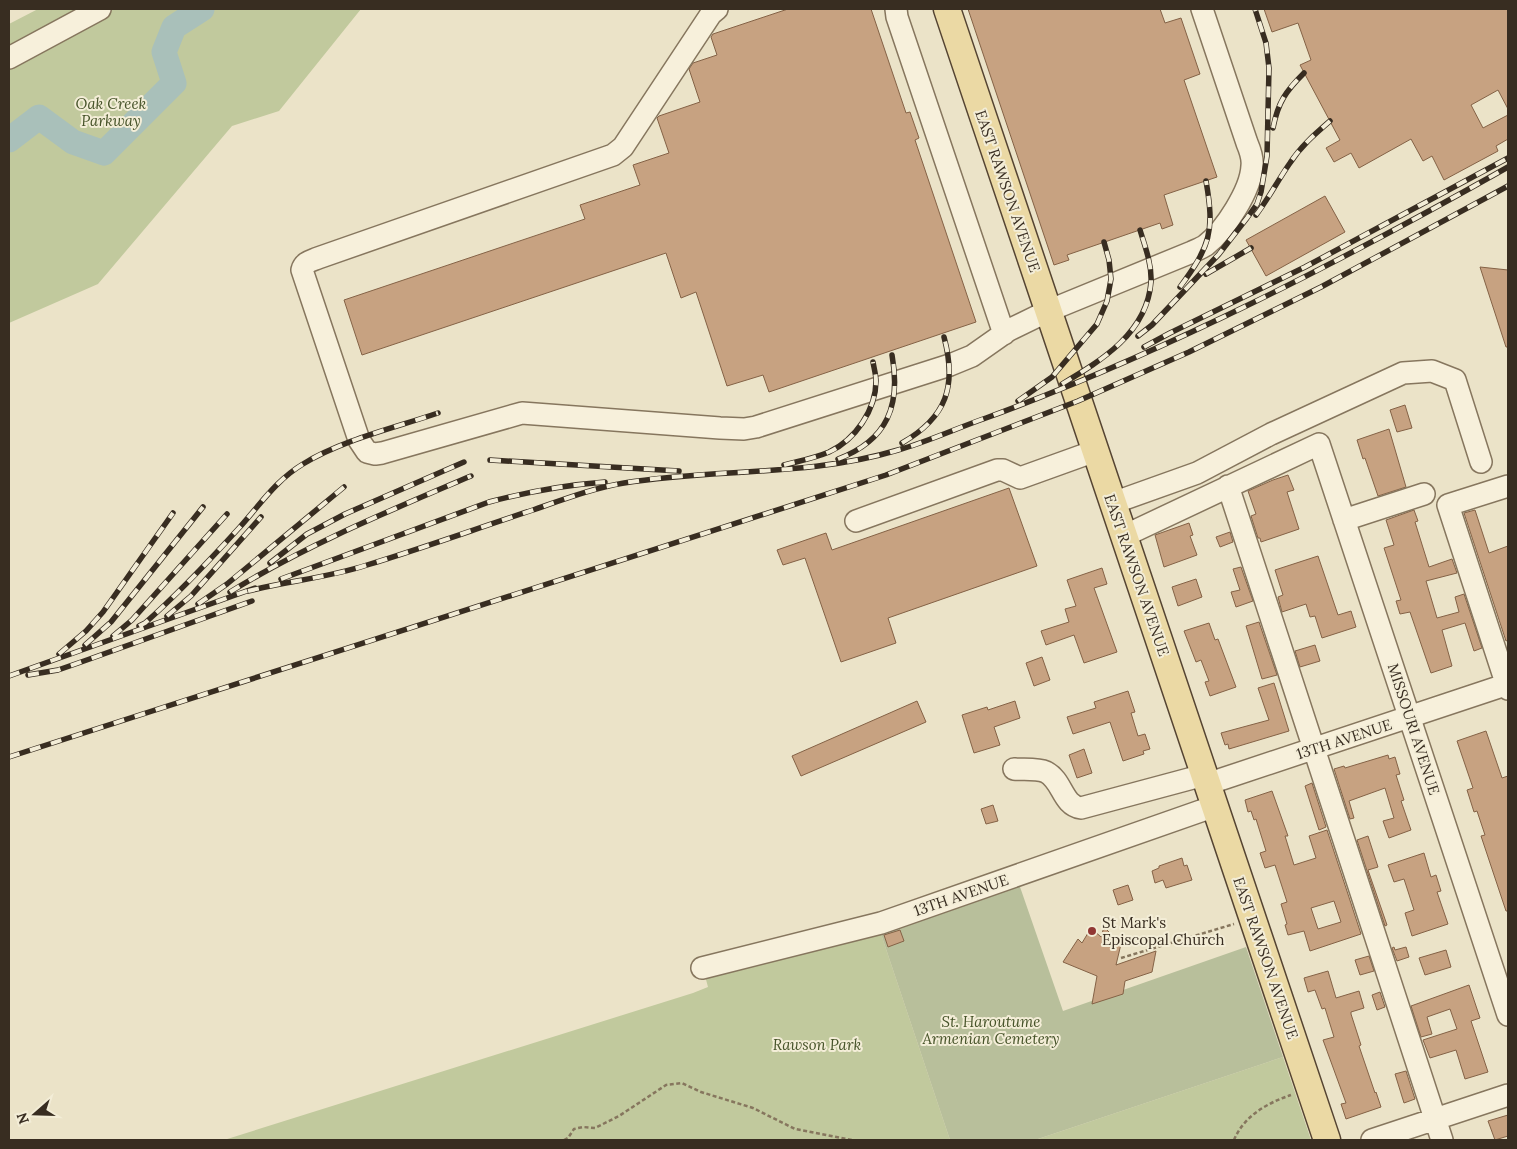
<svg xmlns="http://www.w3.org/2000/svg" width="1517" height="1149" font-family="Lora,serif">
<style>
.green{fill:#c1c99d}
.cemetery{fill:#b8bf9b}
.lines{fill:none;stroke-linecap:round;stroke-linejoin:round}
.river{stroke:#a9c0ba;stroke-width:25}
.building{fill:#c7a281;stroke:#846246;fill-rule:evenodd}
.minor-casing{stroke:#86765e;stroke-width:24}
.major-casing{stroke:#554432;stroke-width:29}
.path{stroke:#86765e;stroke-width:2.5;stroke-dasharray:4 2.5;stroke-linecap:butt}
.minor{stroke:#f7f0db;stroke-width:21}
.major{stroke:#ebd9a4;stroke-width:26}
.rail-casing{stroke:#382d21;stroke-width:5.5}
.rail{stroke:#f3edd7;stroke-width:4;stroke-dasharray:11;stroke-linecap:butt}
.poi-dot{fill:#913733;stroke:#f3edd7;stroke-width:2}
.labels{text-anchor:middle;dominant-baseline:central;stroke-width:4;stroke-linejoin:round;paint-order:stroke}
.park-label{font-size:15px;font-style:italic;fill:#465329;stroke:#f3edd7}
.street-label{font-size:15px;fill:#382d21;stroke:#f3edd7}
.poi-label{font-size:15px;fill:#382d21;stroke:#f3edd7;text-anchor:start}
</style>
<rect width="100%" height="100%" fill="#ebe3c8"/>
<path class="green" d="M38 9H361L279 111 232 126 98 284 9 323V24Z
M880 931 950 1140H224L693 993 708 987 704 972Z
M1283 1057 1311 1140H1035Z"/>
<path class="cemetery" d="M1019 884 1063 1011 1246 947 1283 1057 1035 1140H950L880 931Z"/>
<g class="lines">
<path class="river" d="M9 140 39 117 73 142 104 153 174 83 164 52 174 27 202 9"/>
</g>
<path class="building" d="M788 9H871L906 113 910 112 919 138 915 140 976 322 769 392 763 375 727 386 696 292 681 298 666 253 362 355 344 300 585 219 580 205 640 185 633 165 669 153 657 118 659 116 700 102 689 69 693 63 717 55 711 37 713 34Z
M968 9H1160L1165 23 1181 18 1200 74 1184 80 1217 177 1164 195 1173 225 1162 229 1160 223 1067 255 1069 260 1054 265Z
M1264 9H1508V109L1498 90 1471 105 1483 128 1508 115V139L1496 146 1498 151 1444 180 1432 156 1423 161 1411 139 1359 168 1351 153 1334 162 1326 148 1340 140 1300 65 1311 60 1298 23 1272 32Z
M1325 196 1345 232 1266 276 1246 240Z
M1480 267 1508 270V347H1506Z
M1405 405 1412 428 1397 432 1390 410Z
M1389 429 1406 487 1378 496 1365 458 1363 459 1357 440Z
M1288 475 1294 490 1287 492 1299 529 1261 542 1260 538H1258L1251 516 1256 514 1248 491 1273 480Z
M1009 488 1037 566 888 618 896 643 841 662 805 558 783 565 777 550 826 533 832 550Z
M1414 510 1418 521 1415 522 1429 567 1452 559 1457 573 1426 581 1437 618 1459 612 1455 597 1464 594 1482 648 1474 651 1465 623 1442 630 1452 666 1431 673 1410 612 1400 614 1396 601 1401 600 1384 548 1394 545 1386 520Z
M1475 510 1489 553 1508 546V640L1506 641 1464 513Z
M1189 523 1193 535 1190 536 1197 555 1164 567 1155 535Z
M1230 532 1233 542 1220 547 1216 537Z
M1318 556 1338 615 1351 611 1356 627 1322 638 1315 616 1310 617 1306 604 1282 612 1278 597 1283 595 1275 570Z
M1241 567 1253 601 1236 607 1231 592 1240 590 1233 569Z
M1102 568 1107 584 1094 588 1117 652 1084 663 1074 635 1046 645 1041 631 1069 622 1065 609 1076 606 1067 580Z
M1196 579 1202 597 1178 606 1172 587Z
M1259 622 1277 675 1262 679 1246 626Z
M1209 623 1215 640 1218 639 1236 687 1210 696 1205 682 1209 681 1201 660 1196 662 1184 631Z
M1315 645 1320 661 1300 667 1295 651Z
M1042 657 1050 680 1034 686 1026 663Z
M1274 683 1289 731 1229 749 1228 744 1225 745 1221 733 1269 720 1258 688Z
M1128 691 1135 712 1131 713 1138 736 1145 734 1150 749 1143 751 1144 754 1123 761 1110 722 1073 734 1067 717 1096 708 1094 702Z
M917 701 926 722 801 776 792 756Z
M1015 701 1020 718 994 727 1000 745 974 753 962 715 987 707 988 710Z
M1486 731 1502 778 1508 776V911H1506L1481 836 1485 835 1477 811 1474 812 1467 790 1473 788 1457 741Z
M1084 749 1092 773 1077 778 1069 755Z
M1388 755 1389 759 1395 757 1400 774 1396 775 1404 800 1401 801 1411 830 1389 838 1383 821 1394 818 1385 788 1349 801 1354 818 1350 819 1334 769 1344 766 1345 768Z
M1312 783 1326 827 1319 830 1305 786Z
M1272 791 1288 836H1285L1294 865 1316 858 1309 836 1327 830 1361 934 1310 951 1304 931 1288 935 1285 925 1287 924 1281 904 1287 902 1275 865 1265 868 1260 853 1266 851 1256 819 1254 820 1251 811 1248 812 1245 800ZM1334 901 1341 922 1318 929 1311 908Z
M993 805 998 821 986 824 981 809Z
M1368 836 1378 867 1368 870 1387 925 1385 926 1357 840Z
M1424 853 1431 877 1436 875 1441 891 1437 892 1448 924 1412 936 1405 913 1414 910 1404 879 1394 882 1388 865Z
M1182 858 1184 866 1187 865 1192 880 1166 888 1163 880 1155 883 1152 871 1159 868V866Z
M1128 885 1133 900 1118 905 1113 890Z
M1104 927 1121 944 1116 965 1156 951 1152 972 1125 981 1123 994 1092 1004 1097 976 1063 962 1078 939 1082 943 1091 928 1101 937Z
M900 930 904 941 888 947 884 935Z
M1394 947 1395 950 1406 947 1409 957 1397 961 1392 948Z
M1446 950 1451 967 1425 975 1419 958Z
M1369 956 1374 971 1360 975 1355 960Z
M1328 971 1336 998 1359 991 1364 1008 1351 1012V1014L1361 1045 1359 1046 1375 1093 1376 1092 1381 1107 1346 1119 1341 1104 1346 1103 1323 1040 1334 1037 1325 1008 1322 1009 1315 990 1308 992 1304 978Z
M1469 985 1480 1018 1471 1021 1488 1072 1465 1079 1456 1050 1430 1058 1423 1040 1457 1029 1450 1009 1427 1017 1432 1034 1421 1037 1411 1006Z
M1380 992 1385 1007 1377 1010 1372 995Z
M1406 1071 1415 1099 1404 1103 1395 1074Z
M1508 1115V1136L1495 1140 1488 1121Z"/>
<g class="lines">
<g class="minor-casing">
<path id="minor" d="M717 9 711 14 623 147 613 155 318 258C311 261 304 262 302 270L359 440 367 452 375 454 382 453 522 413 720 428 744 429 756 427 950 365 972 356 1009 330 1048 311 1192 252C1196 250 1202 248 1206 245 1225 230 1251 190 1252 166 1253 158 1250 150 1247 143L1202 9
M896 9 897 17 1004 334
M9 58 100 9
M1228 486 1442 1140
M1508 486 1448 505 1508 689
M1113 503 1197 473 1271 434 1403 373 1432 371 1455 380 1481 462
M1344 520 1424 494
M856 521 997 470H1003L1020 478 1095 451
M1124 536 1319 444 1508 1015
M1014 769C1023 770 1037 768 1046 772 1063 781 1062 805 1081 808L1204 775
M1207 784 1508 684
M702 968 881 923 1215 806
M1372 1140 1508 1095"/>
</g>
<g class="major-casing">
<path id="major" d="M947 9 1327 1140"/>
</g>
<path class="path" d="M1121 958 1234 924
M564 1140 568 1138 574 1129 583 1127 595 1128 619 1116 666 1085 682 1083 701 1092 753 1108 795 1129 852 1140
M1234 1140C1244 1116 1267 1103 1291 1095"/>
<use href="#minor" class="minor"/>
<use href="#major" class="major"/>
<g class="rail-casing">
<path id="rail" d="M1273 128C1278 102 1286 91 1304 73
M1256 215C1269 198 1278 180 1290 163 1301 146 1315 134 1330 121
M1206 274 1251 248
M1180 287C1210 246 1215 232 1206 181
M1138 336 1152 325 1219 254 1247 218 1257 204 1261 192 1267 156 1269 68 1266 43 1255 9
M1144 347 1170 333 1305 267 1508 158
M1062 384C1102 360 1147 333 1151 282 1152 265 1145 246 1140 230
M1018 401 1052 377 1097 324 1107 301 1111 279 1109 260 1104 242
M902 443C947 417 957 386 944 337
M838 459C888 440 901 405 892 355
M490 460 679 471
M784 465C799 461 815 458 829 452 855 440 876 410 876 381 876 375 874 368 873 362
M270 563 307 534 345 514 464 462
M281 579 489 502C527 492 565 485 605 482
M248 591C288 581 327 578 367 565 423 548 478 528 533 510 562 500 593 488 624 483 715 468 808 477 898 450 927 442 957 428 986 418 1168 351 1340 262 1508 167
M230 592C306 545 389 511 471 476
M198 604 227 584 344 487
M167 616 191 596 261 517
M139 626 145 623C178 594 209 561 239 528 259 506 276 480 303 464 342 440 394 428 438 413
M113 636 132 620 227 514
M85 645 111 622 203 507
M59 654 86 631 103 612 173 513
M28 675 58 670 84 661 252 601
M9 676 255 588
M9 757 886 475 1078 401 1189 352 1321 287 1508 186"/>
</g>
<use href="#rail" class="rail"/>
</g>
<circle class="poi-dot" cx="1092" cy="931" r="5"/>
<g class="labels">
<g class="park-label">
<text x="111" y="103">Oak Creek<tspan x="111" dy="17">Parkway</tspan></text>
<text x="991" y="1021">St. Haroutume<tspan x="991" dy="17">Armenian Cemetery</tspan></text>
<text x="817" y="1044">Rawson Park</text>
</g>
<g class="street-label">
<text transform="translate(1008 191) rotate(71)">EAST RAWSON AVENUE</text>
<text transform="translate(1137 575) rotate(71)">EAST RAWSON AVENUE</text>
<text transform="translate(1414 729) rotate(72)">MISSOURI AVENUE</text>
<text transform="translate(1344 739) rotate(-18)">13TH AVENUE</text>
<text transform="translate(961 895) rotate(-19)">13TH AVENUE</text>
<text transform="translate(1266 958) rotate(71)">EAST RAWSON AVENUE</text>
</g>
<g class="poi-label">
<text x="1102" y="922">St Mark's<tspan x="1102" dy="17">Episcopal Church</tspan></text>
</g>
</g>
<rect width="1517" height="1149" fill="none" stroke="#382d21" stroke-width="20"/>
<g transform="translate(35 1114) rotate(250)" stroke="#f3edd7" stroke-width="4" paint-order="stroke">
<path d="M0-4L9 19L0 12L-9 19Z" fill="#382d21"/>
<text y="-8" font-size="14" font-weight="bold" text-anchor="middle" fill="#382d21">N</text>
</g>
</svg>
